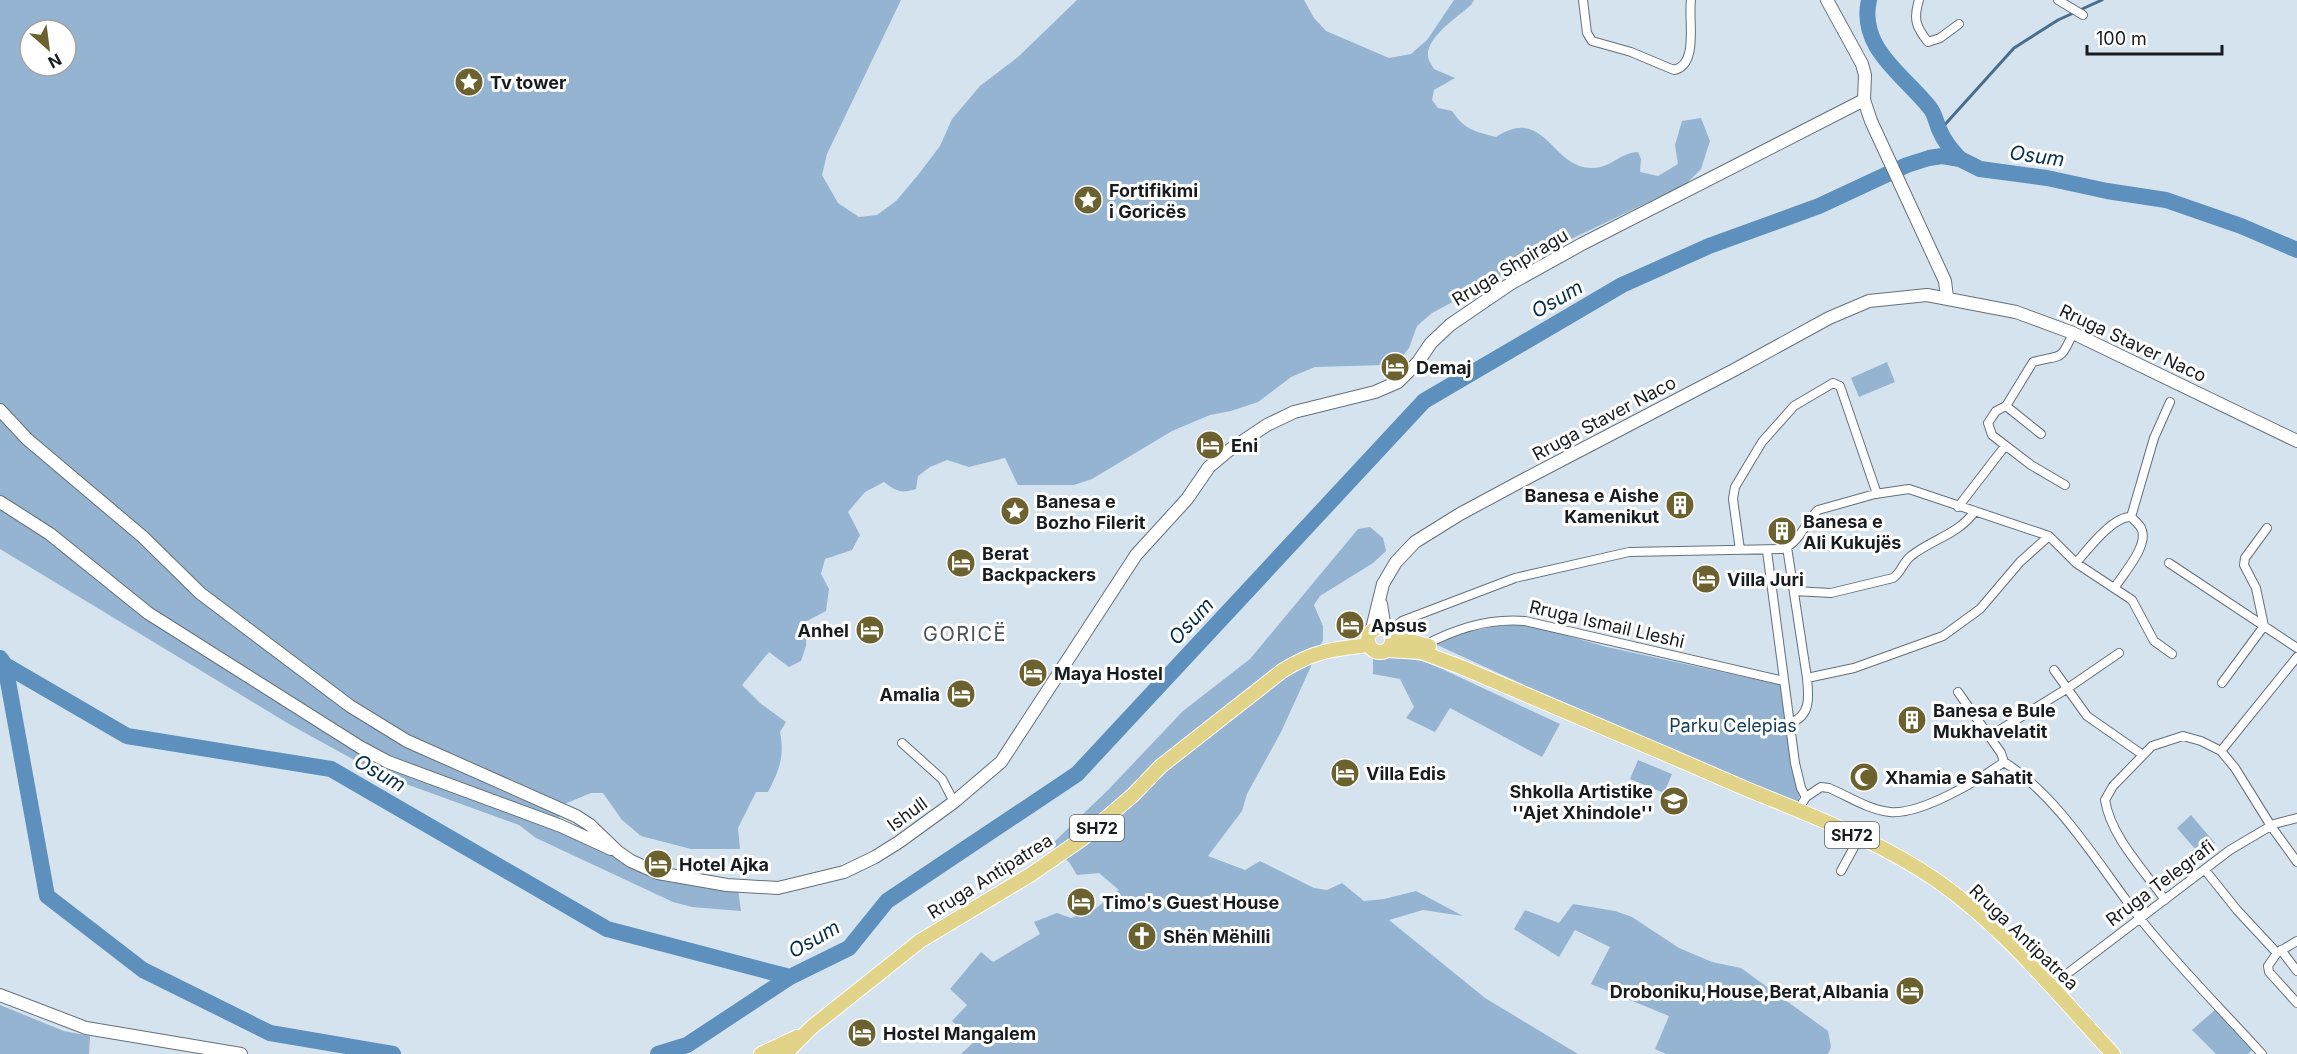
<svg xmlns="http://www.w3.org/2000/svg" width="2297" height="1054" font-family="Inter,sans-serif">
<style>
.green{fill:#94b4d1;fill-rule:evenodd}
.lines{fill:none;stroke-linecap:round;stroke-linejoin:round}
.stream{stroke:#486d8d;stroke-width:3}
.river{stroke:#5d90bc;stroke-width:16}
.street-casing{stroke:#64707b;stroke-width:10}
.secondary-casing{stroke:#64707b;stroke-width:14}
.primary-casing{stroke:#fff;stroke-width:16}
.street{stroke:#fff;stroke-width:8}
.secondary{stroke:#fff;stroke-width:12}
.primary{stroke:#e1d387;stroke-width:14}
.labels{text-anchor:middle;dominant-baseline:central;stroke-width:6;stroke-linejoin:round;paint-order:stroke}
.shield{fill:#fff;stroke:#5d6063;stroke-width:1.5}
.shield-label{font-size:16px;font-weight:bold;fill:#171c20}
.poi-label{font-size:18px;font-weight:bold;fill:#171c20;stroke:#fff;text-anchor:start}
.street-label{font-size:18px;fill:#171c20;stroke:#fff}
.park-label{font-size:18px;fill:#133a59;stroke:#fff}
.water-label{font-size:20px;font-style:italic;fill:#022c4a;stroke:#fff}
.neighbourhood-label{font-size:20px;letter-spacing:1.5px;fill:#46525c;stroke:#fff}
</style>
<rect width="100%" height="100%" fill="#d5e3ef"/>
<path class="green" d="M0 0H901L827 154 822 175 838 203 859 217 877 215 896 201 918 175 940 146 952 119 980 86 1018 57 1077 0H1304L1314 18 1326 31 1389 58 1411 54 1427 40 1454 0H1474L1471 5C1459 16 1426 37 1428 56 1428 60 1432 65 1434 69L1455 78 1434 90 1432 100 1438 108 1452 111C1465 130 1474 131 1496 137 1545 105 1551 167 1591 168 1610 169 1621 152 1638 152L1641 159 1640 172 1658 176 1678 164 1675 145 1682 121 1701 118 1710 141 1701 169 1686 184 1567 241 1432 313 1417 326 1409 348 1398 362 1385 365 1315 367 1291 377 1258 402 1231 411 1210 415 1172 431 1092 479 1074 485H1018L1005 458 969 467 947 460 930 467 918 476 916 489C901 494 896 491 884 482L865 492 848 512 860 535 852 550 825 559 821 574 829 589 826 611 807 621 806 646 801 661 789 667 769 652 742 685 760 703 786 722 780 732C785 756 779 771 768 792H756L738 828 740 849H691L641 836 622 820 603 793H591L562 805 557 828 658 875 738 889 741 911 692 907 673 902 536 838 519 825 395 780 356 761 289 724 0 549ZM30 30H66V66H30Z
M1887 362 1895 382 1859 397 1851 378Z
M1370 527 1383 538 1386 551 1373 563 1320 596 1314 605 1323 626V640L1281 732 1247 794 1242 811 1208 856 1245 870 1260 861 1314 888 1327 890 1342 883 1364 901 1384 899 1416 891 1463 916 1423 910 1389 920 1485 998 1578 1054H961L975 1041 952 1021 967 1005 950 989 981 952 993 962 1040 934 1034 922 1057 913 1071 918 1095 909 1119 890 1099 873 1077 875 1069 862 1055 851 1054 842 1108 790 1183 711 1250 659 1358 529Z
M1508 624 1539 628 1607 647 1781 685 1794 778 1800 795 1796 805 1541 697 1535 690 1435 644 1453 635Z
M1373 653 1427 662 1560 724 1542 757 1450 708 1435 732 1406 718 1414 707 1400 679 1373 674Z
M1638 760 1672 774 1664 793 1630 779Z
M2191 815 2215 843 2201 856 2177 828Z
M1573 904 1615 911 1632 917 1679 948 1712 962 1741 968 1828 1031 1831 1047 1828 1054H1666L1655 1049 1669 1016 1591 984 1610 947 1575 930 1559 957 1514 929 1525 910 1559 923Z
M0 1005 64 1031 90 1036 89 1054H0Z
M2216 1009 2253 1049 2248 1054H2216L2192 1030Z"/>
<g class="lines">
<path class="stream" d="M1940 130 2014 48 2058 20 2102 0"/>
<path class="river" d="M1869 0C1858 48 1904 75 1930 108 1935 114 1936 122 1939 129 1944 141 1951 150 1960 159
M0 658 5 665 127 736 331 769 607 929 790 977 849 948 887 901 1077 774 1424 401 1622 285 1709 246 1819 206 1907 165 1929 158 1942 156 1960 159 1980 169 2047 178 2107 191 2166 200 2241 226 2297 250
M5 665 47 896 143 970 270 1033 393 1054
M658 1054 687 1045 790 977"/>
<g class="street-casing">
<path id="street" d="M1583 0 1587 33 1592 41 1631 52 1674 70C1699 65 1688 20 1691 0
M1919 0C1913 19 1916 27 1928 42L1940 38 1959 24
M2058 0 2083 15
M2006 406 2033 362C2061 354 2060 363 2073 333
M2041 434 2006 406 1996 411 1988 423 1992 435 1997 439 2031 465 2065 485
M1958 507 2005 446
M1787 547 1807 678
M1740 550 1733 499 1735 487 1762 442 1794 406 1833 383 1840 386 1877 494
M1767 551 1795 763 1801 788 1806 797
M2076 563C2088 549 2113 516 2131 517
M2169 563 2297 648
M2115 587C2124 573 2150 544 2141 528 2139 524 2134 520 2131 517L2154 438 2170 402
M1794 591 1831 593 1893 578C1901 573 1903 562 1911 556 1932 539 1958 535 1975 511
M1389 632 1402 621 1515 578 1629 552 1782 549C1800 543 1805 522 1818 510L1875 494 1909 489 2049 536 2076 563 2132 600 2154 641 2172 654
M1425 645C1455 629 1491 618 1525 621L1784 681
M2054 670 2087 716 2143 755
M2222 683 2264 626 2256 588 2244 565 2245 558 2267 528
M1790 723C1811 716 1809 697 1807 678L1854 668 1943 636 1980 609 2020 562 2049 536
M1990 736 2068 688 2119 653
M902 743 942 779 954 802
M2221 751 2297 657
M2004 762C2060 797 2101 869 2142 921 2179 967 2222 1010 2262 1054
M1798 810 1806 797 1821 787 1829 788C1848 796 1869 810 1890 812 1921 815 1979 780 2004 762L2001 753 1958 692
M2205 870 2237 910 2277 953 2297 941
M1841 871 1859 838
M2165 900C2144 870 2111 837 2105 800L2113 786 2152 746 2183 736 2201 741 2221 751 2235 768 2271 826 2297 862
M2281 950 2297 971
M2277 953 2268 966 2269 972 2297 1003
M2051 986 2230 850 2274 824 2297 818"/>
</g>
<g class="secondary-casing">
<path id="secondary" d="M1827 0 1862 64 1865 75 1864 100 1871 121 1945 281 1947 297
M0 410 27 439 143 537 200 593 350 706 407 741 576 816 590 825 618 852 631 861 658 873 727 885 778 888 844 872 875 857 899 842 954 802 1001 762 1136 555 1187 499 1209 467 1228 451 1267 425 1294 412 1375 392 1398 382 1418 362 1431 343 1450 325 1510 284 1582 244 1864 100
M0 502 50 534 148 613 360 747 388 762 561 826 611 849
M1381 604 1385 630
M1371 633 1383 584 1396 562 1415 542 1460 514 1527 478 1734 370 1829 318 1869 301 1927 295 2016 312 2073 333 2297 441
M0 995 86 1028 241 1054"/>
</g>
<g class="primary-casing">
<path id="primary" d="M1368 640a12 12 0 1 1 24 0a12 12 0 1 1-24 0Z
M1391 636 1429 646
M1387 650 1421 652 1461 667C1556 707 1650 747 1744 788 1809 815 1878 840 1936 880 2004 927 2057 994 2113 1054
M761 1054 797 1037
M785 1054 812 1027 920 941 1030 875 1082 839 1133 795 1161 766 1282 671C1314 651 1332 649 1369 645"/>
</g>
<use href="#street" class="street"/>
<use href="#secondary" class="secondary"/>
<use href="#primary" class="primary"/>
</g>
<defs>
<g id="sight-disc" transform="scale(1.5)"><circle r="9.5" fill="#6c622f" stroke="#fff"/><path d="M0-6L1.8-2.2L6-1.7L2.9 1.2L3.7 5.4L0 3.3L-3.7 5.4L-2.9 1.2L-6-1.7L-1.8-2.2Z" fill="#fff"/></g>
<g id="hotel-disc" transform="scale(1.5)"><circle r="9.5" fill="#6c622f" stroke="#fff"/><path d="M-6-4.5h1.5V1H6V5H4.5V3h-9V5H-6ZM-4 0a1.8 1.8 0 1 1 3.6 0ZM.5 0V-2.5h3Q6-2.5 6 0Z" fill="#fff"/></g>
<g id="building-disc" transform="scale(1.5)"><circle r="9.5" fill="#6c622f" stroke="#fff"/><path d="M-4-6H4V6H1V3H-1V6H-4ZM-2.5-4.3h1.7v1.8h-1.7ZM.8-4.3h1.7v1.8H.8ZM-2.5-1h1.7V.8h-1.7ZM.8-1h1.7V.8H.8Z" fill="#fff"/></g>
<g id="mosque-disc" transform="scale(1.5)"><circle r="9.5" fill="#6c622f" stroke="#fff"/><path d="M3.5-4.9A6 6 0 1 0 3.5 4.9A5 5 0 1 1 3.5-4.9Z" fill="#fff"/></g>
<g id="school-disc" transform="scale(1.5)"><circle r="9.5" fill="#6c622f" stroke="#fff"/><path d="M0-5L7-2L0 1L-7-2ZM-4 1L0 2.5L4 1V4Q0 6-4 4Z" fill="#fff"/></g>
<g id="church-disc" transform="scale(1.5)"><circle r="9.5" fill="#6c622f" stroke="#fff"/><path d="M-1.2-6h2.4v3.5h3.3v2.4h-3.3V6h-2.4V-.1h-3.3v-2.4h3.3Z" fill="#fff"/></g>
</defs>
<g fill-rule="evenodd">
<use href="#sight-disc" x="469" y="82"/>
<use href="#sight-disc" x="1088" y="200"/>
<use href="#hotel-disc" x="1395" y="367"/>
<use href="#hotel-disc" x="1210" y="445"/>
<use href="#building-disc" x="1680" y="505"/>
<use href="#sight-disc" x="1015" y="511"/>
<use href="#building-disc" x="1782" y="531"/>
<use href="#hotel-disc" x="961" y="563"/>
<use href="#hotel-disc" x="1706" y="579"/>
<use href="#hotel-disc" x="1350" y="625"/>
<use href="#hotel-disc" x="870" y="630"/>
<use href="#hotel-disc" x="1033" y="673"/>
<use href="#hotel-disc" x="961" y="694"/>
<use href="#building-disc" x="1912" y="720"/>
<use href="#hotel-disc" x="1345" y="773"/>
<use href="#mosque-disc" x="1864" y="777"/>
<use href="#school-disc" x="1674" y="801"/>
<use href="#hotel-disc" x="658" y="864"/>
<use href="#hotel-disc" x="1081" y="902"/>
<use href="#church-disc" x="1142" y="936"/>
<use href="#hotel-disc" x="1910" y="991"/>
<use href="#hotel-disc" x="862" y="1033"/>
</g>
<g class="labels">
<g class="shield">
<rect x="1070" y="815" width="54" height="26" rx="4.5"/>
<rect x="1825" y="822" width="54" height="26" rx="4.5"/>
</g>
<g class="shield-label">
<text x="1097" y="828">SH72</text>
<text x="1852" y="835">SH72</text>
</g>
<g class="poi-label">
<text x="490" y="82">Tv tower</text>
<text x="1109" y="190">Fortifikimi<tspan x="1109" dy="21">i Goricës</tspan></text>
<text x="1416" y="367">Demaj</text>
<text x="1231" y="445">Eni</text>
<text x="1659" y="495" text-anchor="end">Banesa e Aishe<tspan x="1659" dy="21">Kamenikut</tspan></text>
<text x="1036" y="501">Banesa e<tspan x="1036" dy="21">Bozho Filerit</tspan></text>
<text x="1803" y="521">Banesa e<tspan x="1803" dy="21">Ali Kukujës</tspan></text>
<text x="982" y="553">Berat<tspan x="982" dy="21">Backpackers</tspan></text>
<text x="1727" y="579">Villa Juri</text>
<text x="1371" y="625">Apsus</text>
<text x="849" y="630" text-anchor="end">Anhel</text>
<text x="1054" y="673">Maya Hostel</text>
<text x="940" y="694" text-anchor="end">Amalia</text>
<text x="1933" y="710">Banesa e Bule<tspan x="1933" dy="21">Mukhavelatit</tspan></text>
<text x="1366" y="773">Villa Edis</text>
<text x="1885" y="777">Xhamia e Sahatit</text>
<text x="1653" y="791" text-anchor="end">Shkolla Artistike<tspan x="1653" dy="21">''Ajet Xhindole''</tspan></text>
<text x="679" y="864">Hotel Ajka</text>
<text x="1102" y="902">Timo's Guest House</text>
<text x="1163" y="936">Shën Mëhilli</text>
<text x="1889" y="991" text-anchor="end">Droboniku,House,Berat,Albania</text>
<text x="883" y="1033">Hostel Mangalem</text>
</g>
<g class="street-label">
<text transform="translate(1510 267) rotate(-31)">Rruga Shpiragu</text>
<text transform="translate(2133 343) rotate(25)">Rruga Staver Naco</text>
<text transform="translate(1604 418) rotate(-28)">Rruga Staver Naco</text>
<text transform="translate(1607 624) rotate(13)">Rruga Ismail Lleshi</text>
<text transform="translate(907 814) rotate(-36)">Ishull</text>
<text transform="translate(990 876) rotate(-32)">Rruga Antipatrea</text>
<text transform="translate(2160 883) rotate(-37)">Rruga Telegrafi</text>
<text transform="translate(2024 937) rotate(44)">Rruga Antipatrea</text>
</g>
<g class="park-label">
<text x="1733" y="725">Parku Celepias</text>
</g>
<g class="water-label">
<text transform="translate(2037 156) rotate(8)">Osum</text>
<text transform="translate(1557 299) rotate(-30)">Osum</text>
<text transform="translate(1191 621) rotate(-47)">Osum</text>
<text transform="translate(380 773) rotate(30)">Osum</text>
<text transform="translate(814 939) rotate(-30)">Osum</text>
</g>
<g class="neighbourhood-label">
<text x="965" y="634">GORICË</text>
</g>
</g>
<g transform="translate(48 48) rotate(152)"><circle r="28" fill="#ffffff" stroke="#a2a4a6" stroke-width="1.5"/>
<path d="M0-4.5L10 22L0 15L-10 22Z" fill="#6c622f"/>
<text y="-9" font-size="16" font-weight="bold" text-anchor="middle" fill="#171c20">N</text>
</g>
<path d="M2087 45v9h135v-9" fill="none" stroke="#171c20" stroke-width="3"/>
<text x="2096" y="45" font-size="18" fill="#171c20" stroke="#ffffff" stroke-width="4.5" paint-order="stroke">100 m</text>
</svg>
